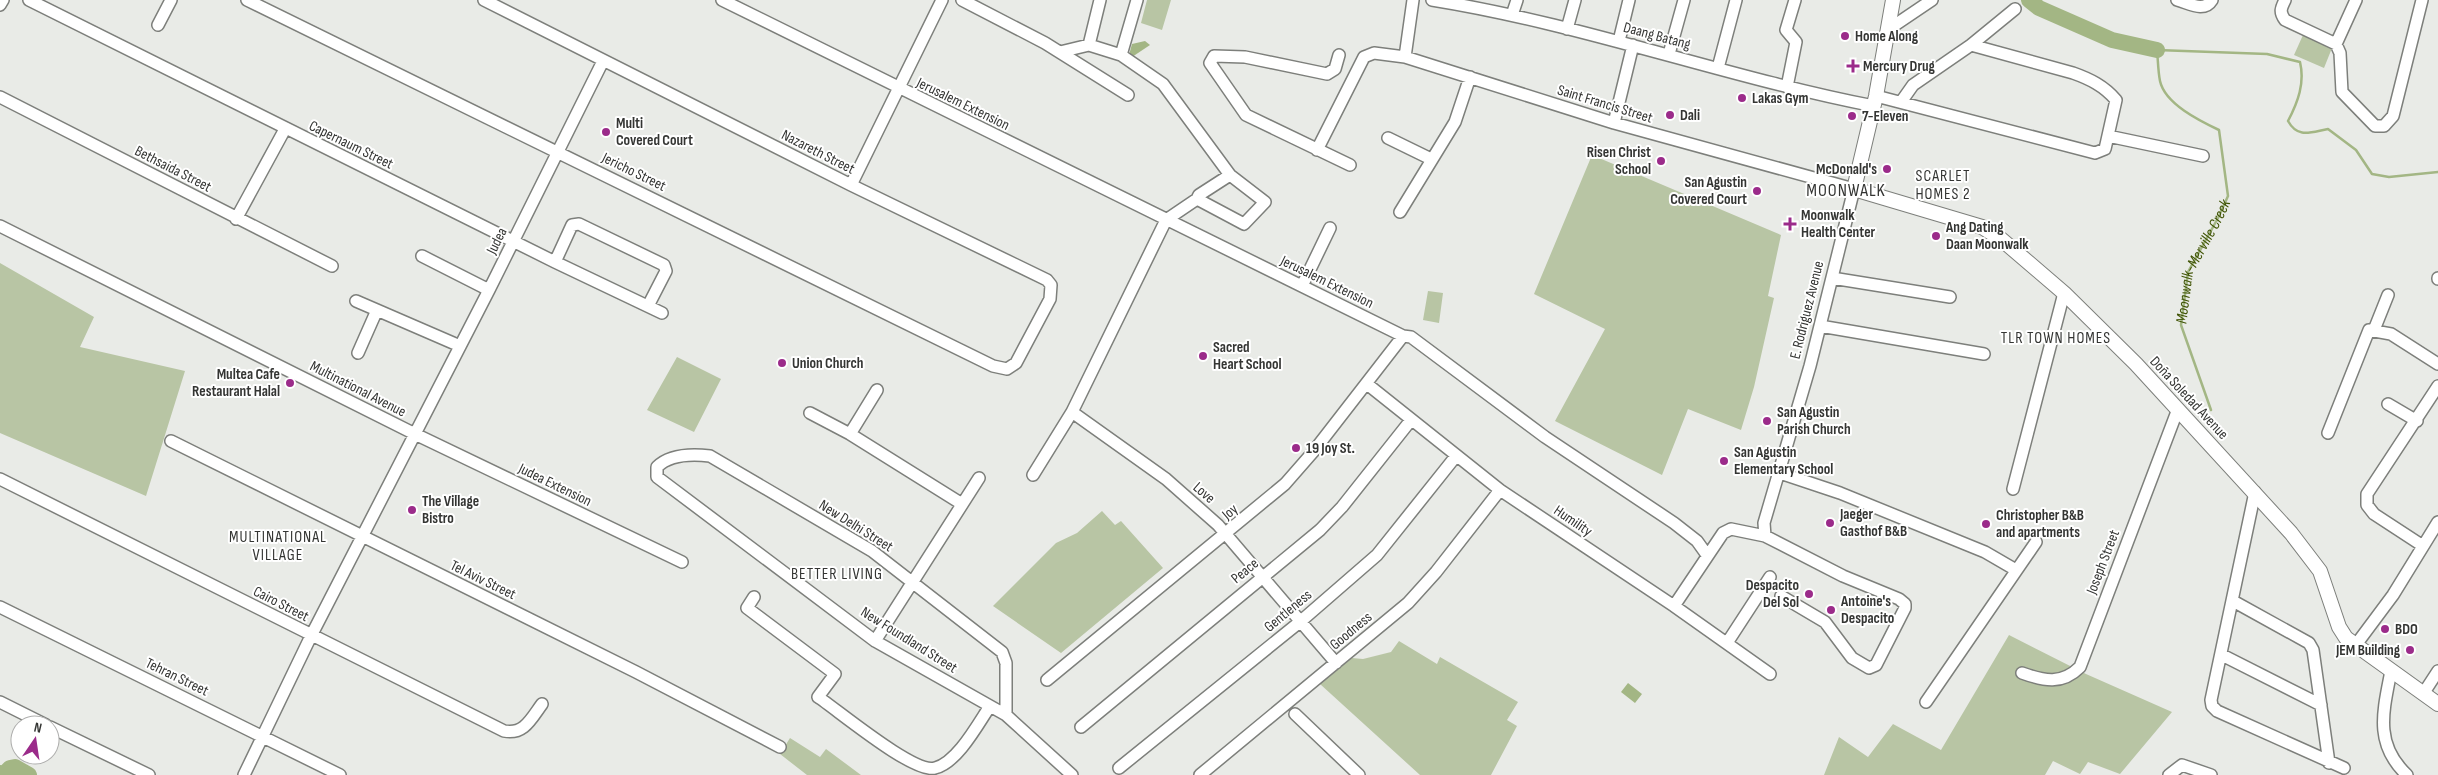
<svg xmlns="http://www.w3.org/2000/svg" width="2438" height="775" font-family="'Sofia Sans Condensed',sans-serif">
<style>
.green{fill:#b8c5a4}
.water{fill:#a3b684}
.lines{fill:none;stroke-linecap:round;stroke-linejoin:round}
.stream{stroke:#a3b684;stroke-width:2.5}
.river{stroke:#a3b684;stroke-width:16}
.minor-casing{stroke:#7d7f7b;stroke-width:14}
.major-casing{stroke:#7d7f7b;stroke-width:16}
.minor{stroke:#fff;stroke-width:11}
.major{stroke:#fff;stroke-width:14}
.poi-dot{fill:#9b2b8a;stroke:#fff;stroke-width:2}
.labels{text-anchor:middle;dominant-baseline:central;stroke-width:4;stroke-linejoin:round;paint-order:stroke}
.street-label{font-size:15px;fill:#343533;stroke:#fff}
.poi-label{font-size:15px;font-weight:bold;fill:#343533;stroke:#fff;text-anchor:start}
.neighbourhood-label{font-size:16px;letter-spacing:1px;fill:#343533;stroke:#fff}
.water-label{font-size:16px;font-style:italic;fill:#405405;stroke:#fff}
.quarter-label{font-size:18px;letter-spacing:1px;fill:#343533;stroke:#fff}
</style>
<rect width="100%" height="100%" fill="#e9ebe7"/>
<path class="green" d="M1147 0H1171L1162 30 1141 23Z
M2303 35 2332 48 2324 68 2294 55Z
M1592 155 1781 235 1768 296 1774 298 1754 387 1741 430 1688 409 1662 475 1555 421 1605 329 1534 294Z
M0 263 94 317 80 347 185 371 146 496 0 433Z
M1428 291 1443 293 1439 323 1423 320Z
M677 357 721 379 694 432 647 410Z
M1102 511 1115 525 1121 521 1163 568 1061 653 993 606 1056 543 1077 533Z
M2009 635 2086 674 2172 712 2120 774 2088 762 2080 774 2053 761 2045 775H1824L1839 737 1868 757 1893 724 1941 750Z
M1399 641 1437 664 1440 657 1518 702 1507 720 1517 726 1491 775H1420L1320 684 1352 658 1363 659 1391 652Z
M790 738 820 757 826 749 861 775H807L780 754Z"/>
<path class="water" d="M1145 41 1150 45 1132 57 1129 55 1132 44Z
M1628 683 1642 694 1635 703 1621 692Z"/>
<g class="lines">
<path class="stream" id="s1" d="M2211 410 2181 325 2188 272 2218 218 2228 196 2219 130C2200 121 2165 104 2160 81 2158 71 2158 60 2157 50L2267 54 2300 62C2305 83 2298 102 2288 121 2298 139 2311 132 2328 129L2356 150 2372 174 2389 177 2438 172"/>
<path class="river" d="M2029 0 2039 8 2112 40 2157 50
M0 773 4 774 10 768 15 767 29 775"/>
<g class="minor-casing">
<path id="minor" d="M29 0 555 262 662 313
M247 0 993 366 1007 369 1016 363 1050 299 1051 285 1047 280 851 185 484 0
M722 0 1403 336 1411 337 1545 437 1674 523 1697 541 1707 555
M962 0 1045 43 1128 95
M1432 0C1582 24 1725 77 1874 106
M2177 0C2189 3 2204 13 2212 0
M2285 0C2281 8 2279 12 2285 20L2336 44 2340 53 2342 92 2375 126H2384L2393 116 2422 0
M0 5 3 0
M1512 15 1517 0
M158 25 171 0
M1567 29 1575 0
M1889 29 1932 0
M1619 41 1629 0
M2336 44 2356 0
M1089 45 1121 55 1163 84 1230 175 1265 202 1244 224 1197 199
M1089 45 1100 0
M1060 52 1089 45
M1669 54 1684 0
M1121 55 1137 0
M1339 55 1335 69 1327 74 1245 57 1214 56 1210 63 1246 115 1350 165
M1405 57 1413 0
M1718 68 1736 0
M1787 87 1796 42 1786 30 1795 0
M1876 96 2095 153 2105 149 2116 100C2104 86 2090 79 2073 73L1971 45
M0 97 332 266
M1901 102 1913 85 1971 45 2015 9
M1614 123 1633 45
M2108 136 2203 156
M1388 138 1431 159
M1317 150 1364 57 1374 53 1405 57 1614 123 1854 189 1810 366 1764 523 1765 536
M851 185 942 0
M1400 212 1455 122 1470 77
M236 219 285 129
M0 226 415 434 682 562
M422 256 489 290
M555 262 572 225 579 224 664 265 666 271 648 306
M1832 278 1950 297
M2438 278V279
M1302 286 1330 228
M356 301 460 346
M1820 326 1984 354
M2374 330 2388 295
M358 353 377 310
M1367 384 1500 490 1674 606 1770 674
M2388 404 2417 421
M1072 412 1166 479 1218 525 1336 663
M810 413 850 434 962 504
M2328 433 2369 330 2391 334 2438 364
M850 434 877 390
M171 441 636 672 780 747
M1780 473 1840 493 1985 552 2016 570
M1033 475 1072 412 1166 220 1197 199 1199 195 1230 175
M0 479 504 731C524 735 531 719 542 704
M2013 489 2064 293
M2255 492 2211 700 2212 706 2217 711 2344 768
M2423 546 2374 514 2367 505V494L2438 386
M754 597 747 608 835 674 818 697C839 711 914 774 935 768 957 763 978 724 990 706
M2233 601 2309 643 2313 650 2329 763
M1674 606 1723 533 1731 529 1765 536 1843 576 1899 599 1905 604V608L1876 665 1869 668 1852 658 1825 622 1781 596
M0 607 340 775
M875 641 979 478
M1727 643 1770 577
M2355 646 2393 595 2438 522
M2222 655 2321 705
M2391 671C2383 712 2374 744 2407 775
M2022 673C2044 681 2062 685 2080 667L2178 409
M1047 680 1285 484 1313 452 1403 336
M2423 694 2438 671
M0 702 46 725
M1926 702 2036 542
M1295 714 1359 775
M1006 715V663L1002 652 872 551 710 456C693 454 670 454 657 467V477L875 641 1006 715 1072 775
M50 727 149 775
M1081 727 1320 530 1342 507 1411 420
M1119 768 1301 621 1377 555 1456 456
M244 775 311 636 489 290 603 61
M1200 775 1408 603 1436 572 1500 490
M2169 775 2182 765 2211 775"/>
</g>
<g class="major-casing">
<path id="major" d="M1893 0 1876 96 1854 189 1982 227 2001 239 2064 293 2136 364 2291 533 2320 571 2339 627 2346 638 2438 704"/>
</g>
<use href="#minor" class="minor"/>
<use href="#major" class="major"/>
</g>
<g class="poi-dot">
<circle cx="1845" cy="36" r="5"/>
<path d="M1850.5 58.5h5v5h5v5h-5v5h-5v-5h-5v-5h5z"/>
<circle cx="1742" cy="98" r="5"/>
<circle cx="1670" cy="115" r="5"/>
<circle cx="1852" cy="116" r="5"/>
<circle cx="606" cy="132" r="5"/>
<circle cx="1661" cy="161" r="5"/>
<circle cx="1887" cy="169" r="5"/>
<circle cx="1757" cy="191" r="5"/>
<path d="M1787.5 216.5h5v5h5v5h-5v5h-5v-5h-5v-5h5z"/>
<circle cx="1936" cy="236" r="5"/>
<circle cx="1203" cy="356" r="5"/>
<circle cx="782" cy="363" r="5"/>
<circle cx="290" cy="383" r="5"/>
<circle cx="1767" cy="421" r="5"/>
<circle cx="1296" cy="448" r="5"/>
<circle cx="1724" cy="461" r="5"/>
<circle cx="412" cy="510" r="5"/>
<circle cx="1830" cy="523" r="5"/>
<circle cx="1986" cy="524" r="5"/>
<circle cx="1809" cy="594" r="5"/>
<circle cx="1831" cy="610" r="5"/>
<circle cx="2385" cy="629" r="5"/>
<circle cx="2410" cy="650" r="5"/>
</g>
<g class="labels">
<g class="street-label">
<text transform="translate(1657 36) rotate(15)">Daang Batang</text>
<text transform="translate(963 104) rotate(26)">Jerusalem Extension</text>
<text transform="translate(1605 104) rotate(17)">Saint Francis Street</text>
<text transform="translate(351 145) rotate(26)">Capernaum Street</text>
<text transform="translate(818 152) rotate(27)">Nazareth Street</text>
<text transform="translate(173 169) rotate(27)">Bethsaida Street</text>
<text transform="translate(634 172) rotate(26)">Jericho Street</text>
<text transform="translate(497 241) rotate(-63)">Judea</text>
<text transform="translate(1327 282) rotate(26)">Jerusalem Extension</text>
<text transform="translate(1807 310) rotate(-76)">E. Rodriguez Avenue</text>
<text transform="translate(358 389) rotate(27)">Multinational Avenue</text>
<text transform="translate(2189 398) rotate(47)">Doña Soledad Avenue</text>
<text transform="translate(555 485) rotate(26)">Judea Extension</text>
<text transform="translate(1204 493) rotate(41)">Love</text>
<text transform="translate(1230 512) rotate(-40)">Joy</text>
<text transform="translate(1573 521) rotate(34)">Humility</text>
<text transform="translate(856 526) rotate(32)">New Delhi Street</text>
<text transform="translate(2103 562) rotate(-69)">Joseph Street</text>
<text transform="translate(1245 571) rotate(-40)">Peace</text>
<text transform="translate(483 580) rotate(26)">Tel Aviv Street</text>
<text transform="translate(281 604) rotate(27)">Cairo Street</text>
<text transform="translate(1288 611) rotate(-40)">Gentleness</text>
<text transform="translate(1351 631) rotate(-40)">Goodness</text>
<text transform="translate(909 640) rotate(32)">New Foundland Street</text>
<text transform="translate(177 677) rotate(26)">Tehran Street</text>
</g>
<g class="poi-label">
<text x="1855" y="36">Home Along</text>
<text x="1863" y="66">Mercury Drug</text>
<text x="1752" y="98">Lakas Gym</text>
<text x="1680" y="115">Dali</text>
<text x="1862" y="116">7-Eleven</text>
<text x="616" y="123">Multi<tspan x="616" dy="17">Covered Court</tspan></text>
<text x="1651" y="152" text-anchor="end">Risen Christ<tspan x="1651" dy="17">School</tspan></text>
<text x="1877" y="169" text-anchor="end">McDonald's</text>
<text x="1747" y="182" text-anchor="end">San Agustin<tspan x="1747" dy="17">Covered Court</tspan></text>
<text x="1801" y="215">Moonwalk<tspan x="1801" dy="17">Health Center</tspan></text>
<text x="1946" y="227">Ang Dating<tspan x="1946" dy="17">Daan Moonwalk</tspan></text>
<text x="1213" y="347">Sacred<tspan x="1213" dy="17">Heart School</tspan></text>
<text x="792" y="363">Union Church</text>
<text x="280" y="374" text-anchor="end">Multea Cafe<tspan x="280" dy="17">Restaurant Halal</tspan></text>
<text x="1777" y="412">San Agustin<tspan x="1777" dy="17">Parish Church</tspan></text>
<text x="1306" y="448">19 Joy St.</text>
<text x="1734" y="452">San Agustin<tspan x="1734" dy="17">Elementary School</tspan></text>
<text x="422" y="501">The Village<tspan x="422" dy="17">Bistro</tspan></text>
<text x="1840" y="514">Jaeger<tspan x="1840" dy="17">Gasthof B&amp;B</tspan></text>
<text x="1996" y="515">Christopher B&amp;B<tspan x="1996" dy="17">and apartments</tspan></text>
<text x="1799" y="585" text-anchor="end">Despacito<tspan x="1799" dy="17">Del Sol</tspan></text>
<text x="1841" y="601">Antoine's<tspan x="1841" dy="17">Despacito</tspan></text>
<text x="2395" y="629">BDO</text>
<text x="2400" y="650" text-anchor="end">JEM Building</text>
</g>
<g class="neighbourhood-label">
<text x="1943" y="176">SCARLET<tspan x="1943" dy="18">HOMES 2</tspan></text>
<text x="2056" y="338">TLR TOWN HOMES</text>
<text x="278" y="537">MULTINATIONAL<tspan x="278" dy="18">VILLAGE</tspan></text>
<text x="837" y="574">BETTER LIVING</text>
</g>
<g class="water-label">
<text stroke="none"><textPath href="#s1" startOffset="158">Moonwalk-Merville Creek</textPath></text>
</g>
<g class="quarter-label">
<text x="1846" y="190">MOONWALK</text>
</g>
</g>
<g transform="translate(35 740) rotate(13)"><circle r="24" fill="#ffffff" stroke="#aeaead"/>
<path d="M0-4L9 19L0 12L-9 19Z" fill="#9b2b8a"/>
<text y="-8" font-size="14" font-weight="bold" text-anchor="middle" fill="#343533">N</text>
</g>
</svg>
